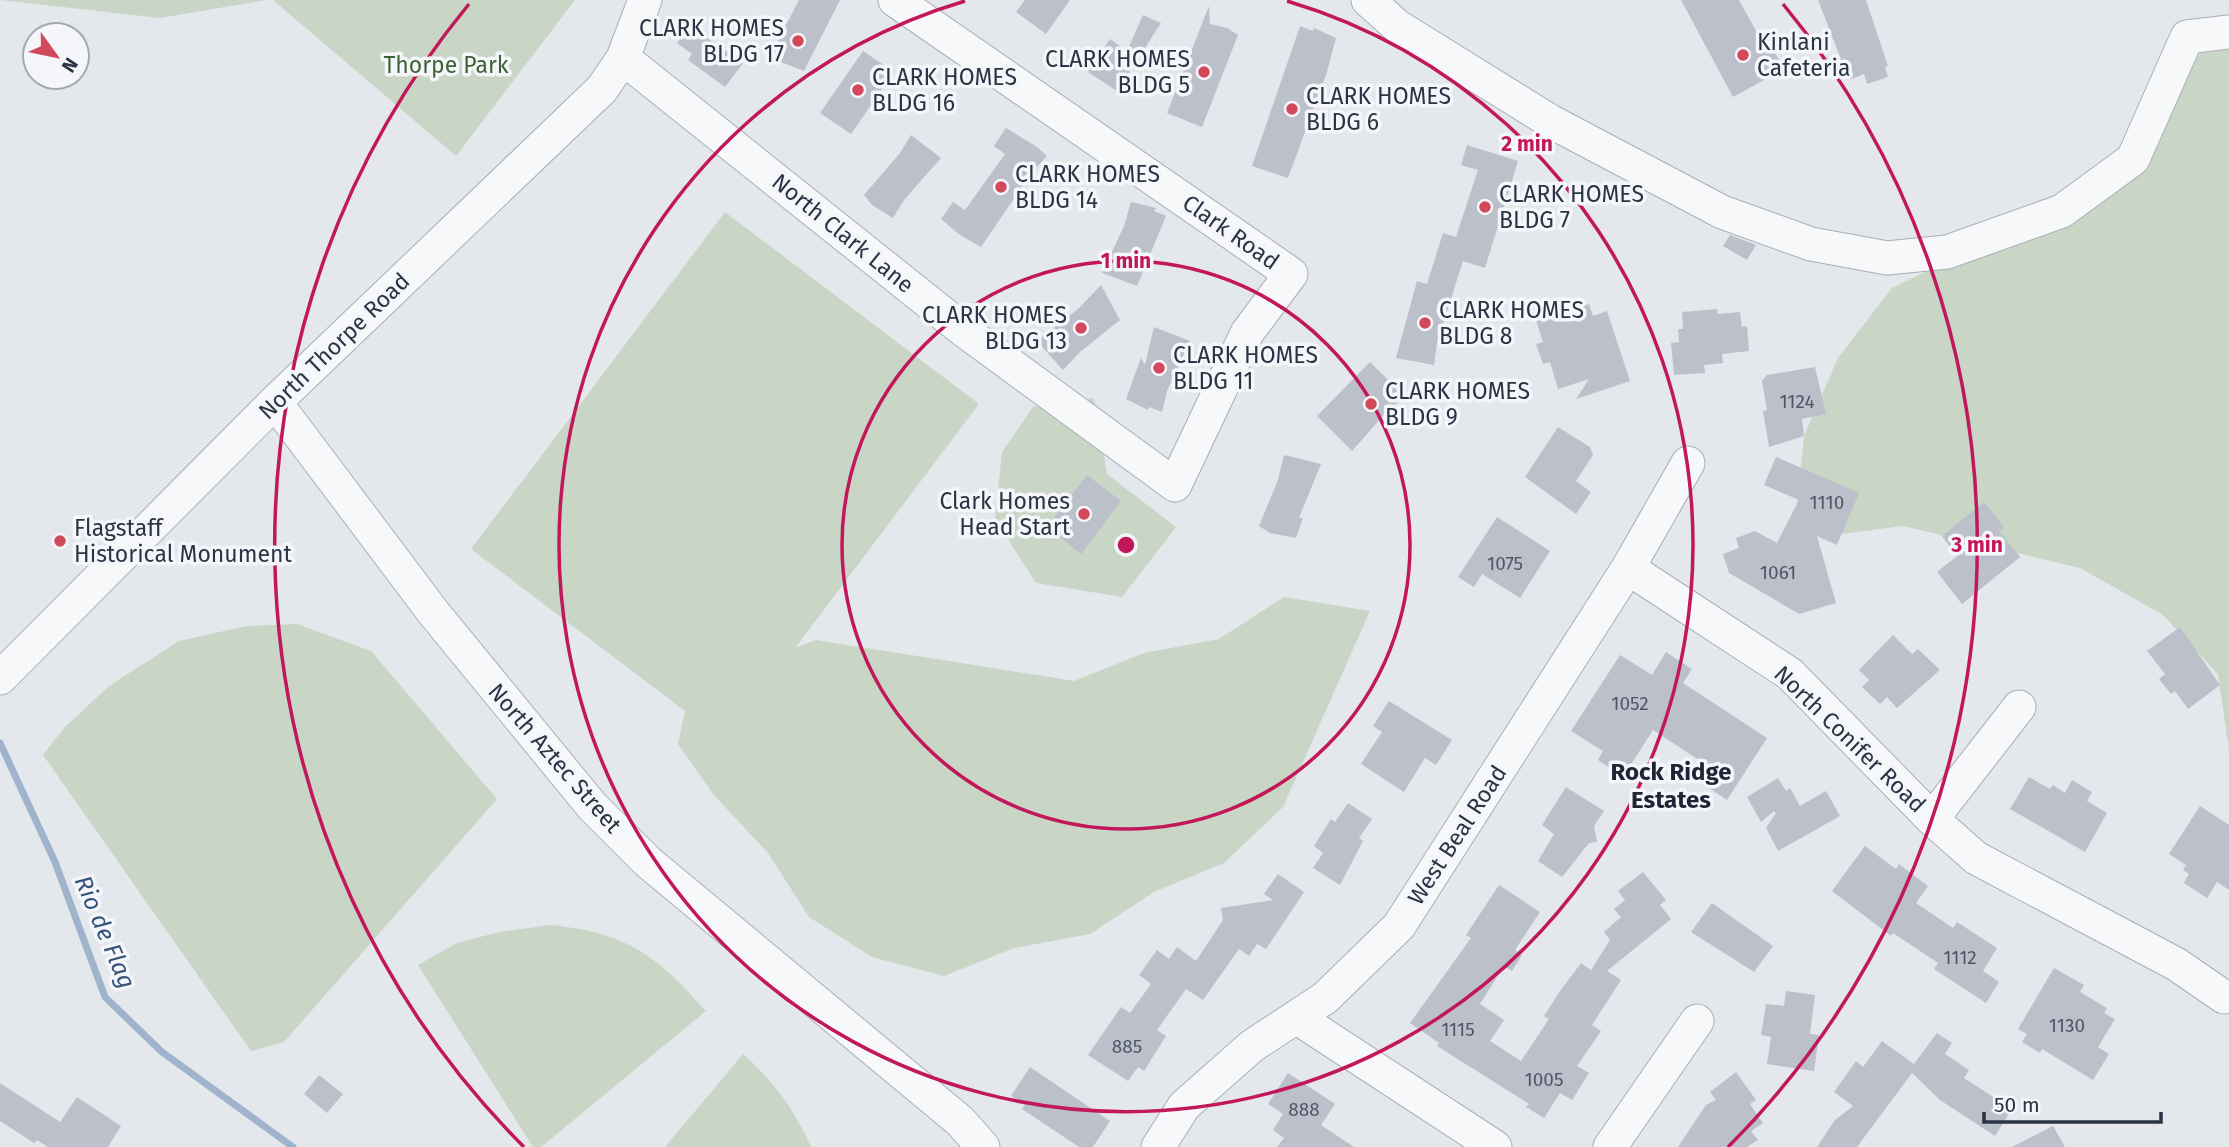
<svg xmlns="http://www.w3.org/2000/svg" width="2229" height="1147" font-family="'Fira Sans',sans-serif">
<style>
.green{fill:#c9d6c5}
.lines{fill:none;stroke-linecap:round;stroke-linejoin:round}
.stream{stroke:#9fb4cc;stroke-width:7}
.building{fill:#bbc0ca}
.minor-casing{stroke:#a9aeb7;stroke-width:35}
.minor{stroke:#f7f8fa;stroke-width:33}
.ring{fill:none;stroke:#c2185b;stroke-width:3.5}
.poi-dot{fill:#d1495b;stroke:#f4f6f9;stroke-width:2.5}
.labels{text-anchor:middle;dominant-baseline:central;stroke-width:7;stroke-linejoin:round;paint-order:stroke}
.number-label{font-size:19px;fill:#4f5766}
.poi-label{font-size:23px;fill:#2b3445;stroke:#f4f6f9;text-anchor:start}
.park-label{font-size:23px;fill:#3f6138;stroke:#f4f6f9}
.street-label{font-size:23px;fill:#2b3445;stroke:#f4f6f9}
.neighbourhood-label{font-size:24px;font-weight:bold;fill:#1d2536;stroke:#f4f6f9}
.water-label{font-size:24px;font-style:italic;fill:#34527a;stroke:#f4f6f9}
.centre{fill:#c2185b;stroke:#f4f6f9;stroke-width:3.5}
.ring-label{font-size:21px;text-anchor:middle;font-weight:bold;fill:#c2185b;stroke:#f4f6f9;stroke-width:7;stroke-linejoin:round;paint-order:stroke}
</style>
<rect width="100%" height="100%" fill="#e4e7ec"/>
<path class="green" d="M0 0H267L160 18Z
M273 0H575L456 156Z
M2229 16V750L2218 674 2163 615 2080 568 1903 526 1841 534 1797 504 1804 436 1838 358 1892 288 2096 189Z
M725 212 979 404 795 648 816 640 1074 681 1144 653 1219 639 1284 597 1370 611 1283 807 1224 863 1154 892 1090 934 1014 948 944 976 872 957 809 917 768 853 713 794 678 744 685 711 471 549Z
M1094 398 1107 474 1176 527 1122 597 1036 583 995 519 1002 452 1033 407Z
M297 624 371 651 497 799 284 1042 251 1051 43 755 64 728 109 686 179 641 247 626Z
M551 925C628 933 656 955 706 1011L541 1147H533L418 965 457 943 499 932Z
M743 1054C775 1083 793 1107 811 1147H665Z"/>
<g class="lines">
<path class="stream" d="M0 743 55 862 105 997 162 1052 293 1147"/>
</g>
<path class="building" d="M799 0H840L804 71 781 62 771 54Z
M1025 0H1070L1046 34 1016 12Z
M1681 0H1739L1760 38 1765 35 1784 69 1733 97Z
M1818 0H1866L1888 66 1885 67 1888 77 1867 84 1864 74 1849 80Z
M1209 6 1210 24 1227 28 1238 35 1202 127 1167 113Z
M1143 15 1161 23 1117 91 1088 72 1110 39 1127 51Z
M1300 26 1313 31 1314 28 1336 38 1327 72 1288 178 1252 166Z
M688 29 692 32 694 29 743 63 725 87 688 60 692 54 677 43Z
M863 51 894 72 851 134 820 113Z
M1006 128 1037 147 1047 156 1032 172 981 247 960 235 941 219 953 202 965 210 1005 154 994 146Z
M911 135 941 158 904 200 893 218 872 205 864 195 900 153Z
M1467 145 1518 161 1485 268 1463 261 1437 343 1434 365 1396 358 1417 281 1427 284 1443 233 1456 237 1478 170 1461 165Z
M1131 202 1156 208 1154 211 1166 216 1137 286 1102 273 1124 226Z
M1730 235 1756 245 1747 260 1723 246Z
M1101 285 1120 320 1080 352 1063 370 1037 341 1078 309Z
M1589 304 1593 316 1607 311 1630 381 1576 399 1589 379 1558 389 1550 362 1543 364 1536 344 1543 342 1536 320Z
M1717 309 1718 314 1740 312 1742 327 1747 326 1749 351 1722 354 1723 363 1704 365 1705 373 1674 375 1671 343 1679 342 1678 329H1683L1682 312Z
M1154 327 1190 341 1167 391 1162 412 1149 407 1148 410 1126 399 1141 358 1145 365Z
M1370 362 1405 397 1389 409 1352 451 1317 416Z
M1815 367 1826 414 1802 419 1804 436 1769 447 1763 411 1767 410 1762 381 1767 375Z
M1558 427 1590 447 1593 455 1576 481 1591 492 1576 514 1525 477Z
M1284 455 1321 464 1299 518H1303L1296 538 1270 533 1259 526 1278 480Z
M1776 457 1859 493 1837 545 1817 536 1836 603 1799 614 1729 573 1723 554 1739 548 1736 538 1755 531 1777 543 1799 500 1764 485Z
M1087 475 1121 501 1081 554 1047 527Z
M1984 502 2004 527 1999 531 2020 557 1962 604 1937 572 1957 556 1942 536Z
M1497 517 1550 551 1520 598 1482 574 1474 587 1458 577Z
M2180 627 2220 685 2188 709 2175 691 2171 694 2159 679 2165 674 2147 651Z
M1893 635 1912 654 1918 649 1940 670 1897 708 1887 697 1880 704 1862 687 1869 680 1859 670Z
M1666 652 1692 669 1683 683 1767 738 1727 800 1706 786 1716 771 1653 730 1623 777 1598 760 1603 751 1571 731 1620 655 1652 675Z
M1389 701 1452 740 1436 765 1425 758 1404 792 1361 764 1382 732 1373 726Z
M2029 777 2050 789 2053 785 2065 793 2072 780 2092 792 2087 801 2107 813 2085 852 2010 809Z
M1778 778 1786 791 1790 788 1800 806 1826 791 1840 816 1778 851 1766 828 1776 813 1774 811 1761 822 1747 797Z
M1566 787 1604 811 1594 826 1597 842 1589 843 1562 877 1538 861 1554 834 1542 825Z
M1348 803 1372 819 1359 838 1363 841 1340 885 1313 868 1323 853 1314 846 1331 819 1335 822Z
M2200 806 2229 825V890L2217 882 2207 898 2184 883 2189 874 2183 870 2186 865 2169 854Z
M1865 846 1896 869 1899 864 1928 886 1916 903 1953 928 1957 922 1997 948 1983 971 1999 982 1986 1003 1934 969 1938 963 1893 933 1891 936 1832 891Z
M1643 872 1666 900 1660 905 1671 919 1607 971 1621 980 1592 1025 1601 1031 1577 1066 1589 1073 1572 1100 1560 1093 1544 1118 1526 1107 1529 1104 1437 1046 1439 1043 1410 1023 1471 938 1466 935 1499 885 1540 912 1515 950 1522 955 1512 971 1504 966 1480 1004 1504 1020 1490 1041 1521 1061 1549 1019 1544 1016 1560 991 1581 963 1591 970 1610 940 1604 932 1621 917 1614 909 1625 900 1618 891Z
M1278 874 1304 892 1266 949 1257 944 1249 956 1239 949 1203 1000 1186 989 1157 1030 1166 1036 1144 1071 1138 1067 1128 1081 1088 1055 1121 1007 1130 1013 1151 984 1139 975 1157 950 1169 959 1177 947 1196 961 1223 920 1221 908 1273 900 1264 894Z
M1712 903 1773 946 1754 972 1691 932Z
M2054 968 2084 985 2080 992 2107 1008 2104 1013 2115 1019 2098 1047 2109 1054 2093 1080 2042 1049 2040 1053 2022 1042 2027 1034 2018 1029Z
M1786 991 1815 995 1810 1034 1819 1035 1814 1071 1767 1064 1771 1037 1761 1035 1766 1004 1784 1006Z
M1937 1033 1952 1043 1945 1054 1969 1070 1964 1078 2012 1109 1995 1136 1940 1100 1912 1073 1857 1147H1817L1835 1120 1853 1106 1834 1092 1856 1061 1863 1067 1882 1041 1914 1064Z
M1030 1067 1110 1121 1093 1147H1079L1022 1109 1025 1105 1011 1096Z
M1736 1072 1756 1100 1750 1104 1763 1123 1751 1131 1758 1140 1747 1147H1678L1706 1105 1716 1100 1710 1092Z
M1288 1073 1335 1104 1321 1125 1354 1147H1277L1284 1138 1273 1130 1283 1114 1268 1104Z
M319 1075 343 1094 327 1113 304 1094Z
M0 1083 60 1122 77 1097 121 1126 108 1147H48L37 1140 34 1143 0 1121Z
M2053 1126 2065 1147H2012Z"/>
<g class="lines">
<g class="minor-casing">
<path id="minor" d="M1368 0 1397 26 1550 121 1722 212 1811 244 1887 258 1947 252 2062 211 2133 159 2187 37 2229 32
M623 58 966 332 1175 485 1247 333 1291 274 895 0
M275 402 433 612 592 806 648 862 960 1121 983 1147
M1628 568 1790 674 1932 819 1976 858 2176 964 2224 997
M0 678 275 402 602 89 623 58 645 0
M1932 819 2019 707
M1296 1017 1495 1147
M1158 1147 1184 1106 1252 1046 1325 998 1399 926 1628 568 1688 463
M1610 1147 1697 1021"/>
</g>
<use href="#minor" class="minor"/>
</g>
<g class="ring">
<circle cx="1126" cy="545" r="284"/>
<path d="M1287 1A567 567 0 1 1 965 1"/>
<path d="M524 1147A851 851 0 0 1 469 4M1783 4A851 851 0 0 1 1728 1147"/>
</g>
<g class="poi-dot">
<circle cx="798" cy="41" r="7"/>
<circle cx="1743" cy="55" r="7"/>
<circle cx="1204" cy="72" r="7"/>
<circle cx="858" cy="90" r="7"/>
<circle cx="1292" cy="109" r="7"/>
<circle cx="1001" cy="187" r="7"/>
<circle cx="1485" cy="207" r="7"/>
<circle cx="1425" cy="323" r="7"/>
<circle cx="1081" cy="328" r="7"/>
<circle cx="1159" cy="368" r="7"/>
<circle cx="1371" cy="404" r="7"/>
<circle cx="1084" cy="514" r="7"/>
<circle cx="60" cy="541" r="7"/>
</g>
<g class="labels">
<g class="number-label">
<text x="1797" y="401">1124</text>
<text x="1827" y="502">1110</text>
<text x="1505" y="563">1075</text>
<text x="1778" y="572">1061</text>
<text x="1630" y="703">1052</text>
<text x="1960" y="957">1112</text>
<text x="2067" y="1025">1130</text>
<text x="1458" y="1029">1115</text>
<text x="1127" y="1046">885</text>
<text x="1544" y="1079">1005</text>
<text x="1304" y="1109">888</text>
</g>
<g class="poi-label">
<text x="784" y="28" text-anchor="end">CLARK HOMES<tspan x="784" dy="26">BLDG 17</tspan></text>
<text x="1757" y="42">Kinlani<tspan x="1757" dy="26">Cafeteria</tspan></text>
<text x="1190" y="59" text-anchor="end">CLARK HOMES<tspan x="1190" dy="26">BLDG 5</tspan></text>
<text x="872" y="77">CLARK HOMES<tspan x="872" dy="26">BLDG 16</tspan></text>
<text x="1306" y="96">CLARK HOMES<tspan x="1306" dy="26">BLDG 6</tspan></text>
<text x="1015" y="174">CLARK HOMES<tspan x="1015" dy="26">BLDG 14</tspan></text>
<text x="1499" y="194">CLARK HOMES<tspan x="1499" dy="26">BLDG 7</tspan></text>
<text x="1439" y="310">CLARK HOMES<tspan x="1439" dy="26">BLDG 8</tspan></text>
<text x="1067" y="315" text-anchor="end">CLARK HOMES<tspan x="1067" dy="26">BLDG 13</tspan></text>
<text x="1173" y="355">CLARK HOMES<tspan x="1173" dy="26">BLDG 11</tspan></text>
<text x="1385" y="391">CLARK HOMES<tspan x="1385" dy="26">BLDG 9</tspan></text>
<text x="1070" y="501" text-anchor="end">Clark Homes<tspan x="1070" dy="26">Head Start</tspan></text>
<text x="74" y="528">Flagstaff<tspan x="74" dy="26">Historical Monument</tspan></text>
</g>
<g class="park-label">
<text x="446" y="65">Thorpe Park</text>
</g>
<g class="street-label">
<text transform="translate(1231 232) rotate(35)">Clark Road</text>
<text transform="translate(843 233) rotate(39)">North Clark Lane</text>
<text transform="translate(334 346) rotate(-44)">North Thorpe Road</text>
<text transform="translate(1850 739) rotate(44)">North Conifer Road</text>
<text transform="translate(555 758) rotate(49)">North Aztec Street</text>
<text transform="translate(1457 835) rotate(-57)">West Beal Road</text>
</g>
<g class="neighbourhood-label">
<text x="1671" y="772">Rock Ridge<tspan x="1671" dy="28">Estates</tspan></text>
</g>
<g class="water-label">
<text transform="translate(105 932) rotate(67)">Rio de Flag</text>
</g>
</g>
<circle cx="1126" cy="545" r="10" class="centre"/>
<g class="ring-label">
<text x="1527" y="151">2 min</text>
<text x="1126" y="268">1 min</text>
<text x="1977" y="552">3 min</text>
</g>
<g transform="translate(56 56) rotate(123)"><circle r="33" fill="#f4f6f9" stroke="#a4a8b1" stroke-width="2"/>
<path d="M0-5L12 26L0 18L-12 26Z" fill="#d1495b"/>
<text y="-10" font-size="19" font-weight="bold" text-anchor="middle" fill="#2b3445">N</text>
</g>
<path d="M1984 1112v10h177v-10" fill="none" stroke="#2b3445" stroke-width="3.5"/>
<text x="1994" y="1112" font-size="21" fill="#2b3445" stroke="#f4f6f9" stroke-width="5" paint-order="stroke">50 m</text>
</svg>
